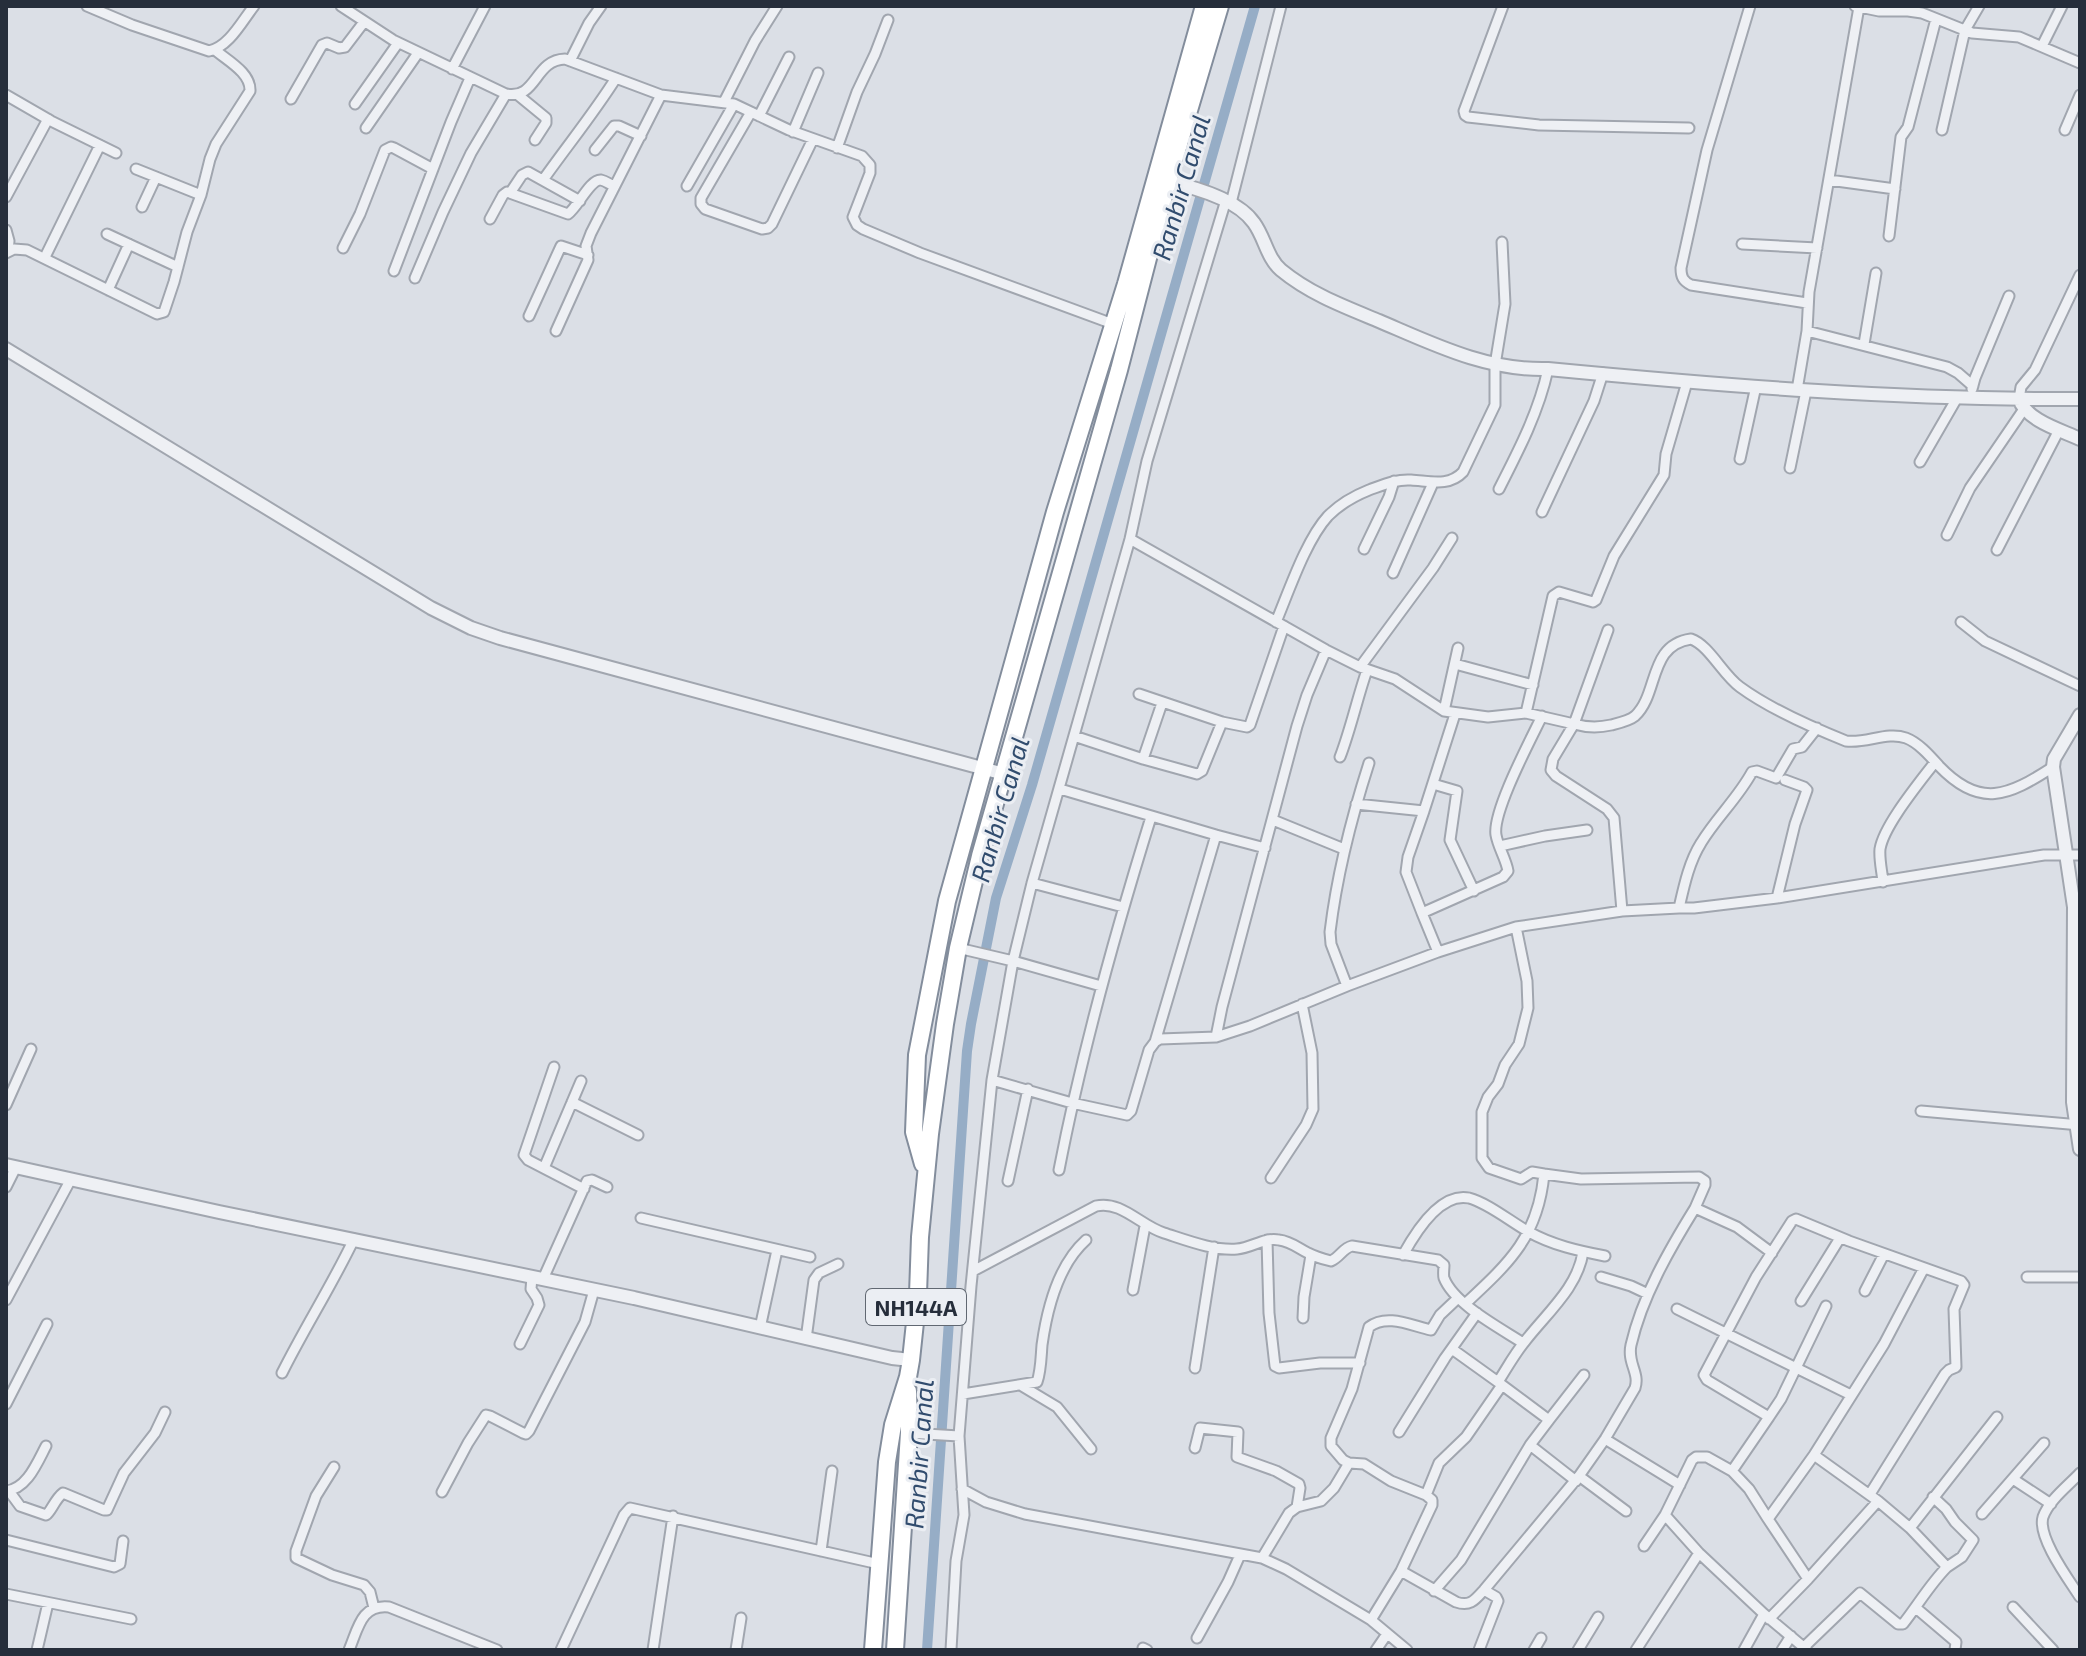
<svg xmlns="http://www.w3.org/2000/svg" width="2086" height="1656" font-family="'Exo 2',sans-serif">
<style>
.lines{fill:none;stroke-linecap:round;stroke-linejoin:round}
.canal{stroke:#96adc6;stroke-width:10}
.minor-casing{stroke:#a1a6af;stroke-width:13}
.tertiary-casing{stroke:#a1a6af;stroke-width:16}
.trunk-casing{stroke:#838d9c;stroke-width:20}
.minor{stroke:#eef0f4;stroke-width:9}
.tertiary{stroke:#eef0f4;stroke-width:12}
.trunk{stroke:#fff;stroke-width:16}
.labels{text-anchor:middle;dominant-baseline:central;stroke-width:6;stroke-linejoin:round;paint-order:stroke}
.shield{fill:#ebeef3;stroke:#616872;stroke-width:2}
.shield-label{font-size:22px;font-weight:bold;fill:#262e3b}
.water-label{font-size:26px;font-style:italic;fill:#314c6e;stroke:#ebeef3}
</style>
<rect width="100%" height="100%" fill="#dbdfe6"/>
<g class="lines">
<path class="canal" d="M927 1650 967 1051 971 1024 996 898 1032 785 1255 6"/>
<g class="minor-casing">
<path id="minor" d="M87 6 132 25 209 51C229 47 242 21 254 6
M341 6 393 40 506 94C537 100 534 60 565 59L661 95 734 104 789 130 862 156 870 165V173L853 217 857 225 863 229 920 253 1113 324
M1503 6 1464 111 1465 115 1468 117 1539 125 1689 128
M1750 6 1707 150 1681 268C1681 277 1683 281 1691 285L1807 303
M1855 6 1879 11H1908L1922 13 1972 33 2019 37 2080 63
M2042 46 2062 6
M570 61 589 23 601 6
M452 69 485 6
M6 95 51 121 116 153
M518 95 546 118V123L535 140
M291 99 322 45 327 43 339 48 345 47 364 22
M724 102 755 41 777 6
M355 104 398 43
M751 112 701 198V204L705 209 762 229 768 228 772 224 813 139
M759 116 789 57
M366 128 418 53
M1942 130 1965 30 1979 6
M2065 130 2080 95
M793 132 818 73
M837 148 857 92 875 54 888 20
M595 150 614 126H619L641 136
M136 169 201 195
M543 180C567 146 594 113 616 78
M1829 180 1895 189
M687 186 734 104
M510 193 522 175 528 172 580 201
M6 197 48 119
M1231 203 1281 6
M142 207 156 177
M490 219 503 195 507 192 568 214C578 207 590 179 601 180 606 181 609 184 614 186
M6 230 9 241 8 251
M107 234 178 267
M1889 236 1901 137 1908 127 1936 19
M1742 244 1817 248
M343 248 360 214 385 150 391 147 394 148 433 169
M6 253 14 249 27 250 157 314 164 312 174 282 187 232 201 195 210 159 216 144 250 91C251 73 228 61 215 50
M45 257 100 145
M394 271 451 122 470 78
M415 278 443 212 471 153 506 94
M108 290 129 244
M529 316 561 246 588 255
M556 331 588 260 586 246 591 233 661 95
M1807 331 1947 367 1958 373 1973 386
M1864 344 1876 273
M1972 389 1975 378 2009 296
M1797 390 1807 331 1809 292 1859 7
M2019 399 2021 387 2035 370 2080 275
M1740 459 1756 386
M1920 462 1957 398
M1790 468 1806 391
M1499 489C1519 450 1539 411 1548 369
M1542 512 1594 401 1603 373
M1947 535 1970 488 2024 409
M1130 539 1326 650 1360 667 1395 679 1444 711 1488 717 1526 713 1574 724 1553 759 1551 770 1556 776 1607 809 1614 818 1622 911
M1364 549 1389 497 1394 481
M1997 550 2059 430
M1393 573 1433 483
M1276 622C1289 591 1306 540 1328 516 1340 504 1354 496 1369 490 1383 485 1396 479 1411 480 1430 481 1449 487 1463 472L1495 405V365L1505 304 1502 242
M1961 622 1985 641 2080 686
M1608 630 1574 724C1588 728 1598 728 1611 725 1619 723 1629 721 1635 716 1659 694 1648 645 1691 639 1709 645 1723 675 1740 687 1770 709 1811 727 1846 741 1866 744 1887 731 1906 738 1919 743 1930 756 1939 766 1980 809 2008 796 2053 767
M1455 664 1533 685
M1360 667 1433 568 1452 538
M1139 694 1222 722 1247 727 1250 725 1284 626
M1444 711 1458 648
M1526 713 1553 596 1559 592 1593 602 1596 600 1614 556 1664 475 1666 454 1687 382
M1074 736 1143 759 1197 774 1202 771 1222 722
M1340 757C1351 728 1357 699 1367 670
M1143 759 1162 703
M1433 784 1457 791 1450 840 1474 891
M1060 789 1216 835 1265 848
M1356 804 1424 811 1455 714
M1273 820 1344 849
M1500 846 1545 836 1587 830
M1883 882C1882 871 1879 860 1880 849 1884 825 1920 782 1935 762
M1032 883 1123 907
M1777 898 1795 824 1807 790 1804 787 1785 780
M1679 908H1694L1777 898 2044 855H2080
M1422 913 1406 872 1408 857 1424 811
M1516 927 1527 981 1528 1008 1519 1044 1505 1065 1498 1084 1488 1097 1482 1112V1158L1489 1168 1521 1179 1532 1172 1544 1174
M958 948 1013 961 992 1080 1072 1103 1127 1115 1131 1111 1149 1050 1155 1042 1160 1039 1216 1037 1250 1026 1347 986 1438 952 1516 927 1622 911 1679 908C1684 886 1689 862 1701 843 1716 818 1738 798 1752 772L1757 771 1776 778 1793 749 1802 747 1817 728
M1438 952 1422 913 1503 877 1508 871C1506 859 1498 847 1496 835 1492 812 1531 739 1542 716
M1101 986 1013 961 1032 883 1130 539 1147 461 1226 200
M1347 986 1331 944 1330 932C1337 874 1351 819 1369 763
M1216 1037 1222 1007 1297 726 1307 695 1326 650
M1155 1042 1216 835
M554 1067 524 1155 528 1160 584 1189
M572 1102 638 1135
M6 1105 31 1049
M1921 1111 2080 1125
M544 1168 581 1081
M1059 1170C1082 1051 1115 933 1151 817
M1271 1178 1306 1125 1313 1109 1312 1053 1302 1004
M1008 1181 1028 1089
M6 1187 16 1167
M641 1218 810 1257
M1267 1240 1269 1313 1275 1366 1279 1368 1320 1363H1360
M1403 1255C1415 1233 1440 1192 1469 1198 1488 1203 1511 1222 1529 1232 1552 1245 1579 1251 1605 1256
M973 1271 1096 1206C1121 1200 1141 1226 1164 1233 1186 1240 1214 1251 1237 1249 1252 1248 1264 1237 1279 1240 1290 1241 1298 1248 1308 1253 1315 1257 1323 1259 1331 1261 1340 1257 1343 1248 1352 1246L1438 1260 1444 1265C1444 1268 1443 1275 1444 1278 1454 1304 1500 1328 1523 1343
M1601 1277 1631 1286 1648 1294
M2027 1277H2080
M543 1279 587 1181 592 1180 607 1187
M1133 1290 1145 1226
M1865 1291 1884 1254
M6 1300 71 1179
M1801 1301 1840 1238
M1465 1304C1509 1263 1538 1237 1544 1174L1581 1179 1699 1177 1705 1181V1185L1695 1208
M1677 1309 1851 1395
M1303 1318 1304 1297 1311 1255
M760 1328 777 1250
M806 1339 814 1280 819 1273 838 1264
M520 1344 539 1305 537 1298 531 1289 532 1277
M1452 1349 1498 1382
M1195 1368 1214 1247
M282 1373C305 1327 332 1285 354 1239
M1022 1386 1057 1407 1091 1449
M963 1394 1037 1382C1041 1371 1041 1357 1042 1345 1047 1309 1058 1265 1086 1240
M6 1404 47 1324
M1769 1417 1781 1399 1826 1306
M1549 1420 1584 1375
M1399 1432 1445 1358 1477 1313
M909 1433 959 1436
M1605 1439 1680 1485
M1195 1448 1200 1428 1238 1432 1237 1457 1276 1471 1299 1484 1300 1488 1297 1507
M1814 1455 1878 1501 1910 1528 1947 1567 1962 1557 1973 1540 1955 1522 1946 1509 1933 1497
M334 1467 316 1496 296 1551V1558L332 1575 364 1585 370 1592 374 1608
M2080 1473C2068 1486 2049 1500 2043 1517 2037 1537 2069 1580 2080 1597
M1579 1476 1605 1439 1635 1388C1640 1373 1627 1363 1631 1345 1642 1297 1669 1250 1695 1208L1737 1227 1772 1253
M2013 1479 2051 1504
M1576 1481 1530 1445 1549 1420 1498 1382C1507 1368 1515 1353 1526 1340 1547 1313 1578 1287 1583 1252
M962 1489 986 1502 1025 1514 1262 1558 1286 1569 1371 1620 1407 1650
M6 1491C27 1489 37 1463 46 1446
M9 1491 20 1506 46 1515C51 1512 55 1499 63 1493L104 1510H107L124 1473 155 1433 165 1412
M442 1492 468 1443 486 1415 490 1416 523 1433 526 1434 529 1431 585 1322 594 1290
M1426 1495 1439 1463 1466 1437 1502 1385
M1982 1514 2044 1443
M1665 1515 1699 1553 1764 1614 1807 1650
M1768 1519 1749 1489 1732 1471 1769 1417 1707 1380 1704 1375 1756 1277 1792 1221 1796 1219 1849 1241 1961 1281 1964 1285 1954 1309 1956 1367 1949 1370 1945 1374 1870 1494
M1910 1528 1997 1417
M6 1540 114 1567 120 1564 123 1541
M1644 1546 1665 1515 1692 1460 1696 1457H1707L1732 1471
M821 1551 832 1471
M1262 1558 1289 1513 1297 1507 1321 1501 1334 1488 1349 1463
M1401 1571 1432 1505V1500L1426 1495 1391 1481 1364 1464 1349 1463 1343 1460 1331 1446V1438L1352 1389 1369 1327C1387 1313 1412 1326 1431 1330L1440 1315 1458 1298
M1808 1579 1878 1501
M1434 1591 1461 1560 1530 1445
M6 1594 131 1619
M2013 1607 2053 1650
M1916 1608 1956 1642 1955 1650
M1769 1619 1808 1579 1768 1519 1814 1455 1884 1344 1924 1268
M1371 1620 1401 1571 1456 1602C1470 1607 1475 1600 1484 1590L1579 1476 1626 1511
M1197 1638 1228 1582 1240 1555
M1804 1647 1860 1593 1898 1624H1903C1918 1605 1930 1584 1947 1567
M1143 1648 1147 1650
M37 1650 48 1603
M349 1650C358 1629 361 1604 389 1607L497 1650
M561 1650 624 1515 630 1508 879 1564
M653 1650 673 1516
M736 1650 741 1618
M951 1650 956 1561 964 1515 959 1436 971 1286 992 1080
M1376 1650 1387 1634
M1479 1650 1498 1601 1496 1597 1484 1590
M1534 1650 1541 1638
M1578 1650 1598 1617
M1636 1650 1699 1553
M1744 1650 1764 1614
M1782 1650 1791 1636"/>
</g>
<g class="tertiary-casing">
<path id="tertiary" d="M1161 180C1190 186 1237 198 1254 223 1265 238 1267 258 1281 270 1310 294 1345 307 1379 321 1433 344 1487 371 1548 369 1725 386 1902 400 2080 399
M6 349 431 608 471 628 500 638 1004 774
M2019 399C2027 421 2061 430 2080 439
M2080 715 2054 759 2053 767 2074 907 2073 1102 2080 1149
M6 1165 219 1212 634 1298 892 1358 911 1360"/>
</g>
<g class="trunk-casing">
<path id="trunk" d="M923 1164 914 1132 917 1055 947 901 1055 512 1126 284 1204 6
M873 1650 887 1462 893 1425 908 1377 911 1360 918 1294 920 1237 930 1134 945 1024 958 948 980 856 1119 370 1168 181 1220 6
M895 1650 909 1433 908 1391"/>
</g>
<use href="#minor" class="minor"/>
<use href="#tertiary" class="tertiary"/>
<use href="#trunk" class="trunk"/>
</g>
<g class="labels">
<rect class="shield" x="866" y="1289" width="100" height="36" rx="6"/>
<g class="shield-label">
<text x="916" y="1307">NH144A</text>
</g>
<g class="water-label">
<text transform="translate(1180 187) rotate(-74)">Ranbir Canal</text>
<text transform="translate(999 809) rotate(-74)">Ranbir Canal</text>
<text transform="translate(918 1454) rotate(-86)">Ranbir Canal</text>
</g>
</g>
<rect width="2086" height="1656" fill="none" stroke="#262e3b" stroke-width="16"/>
</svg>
